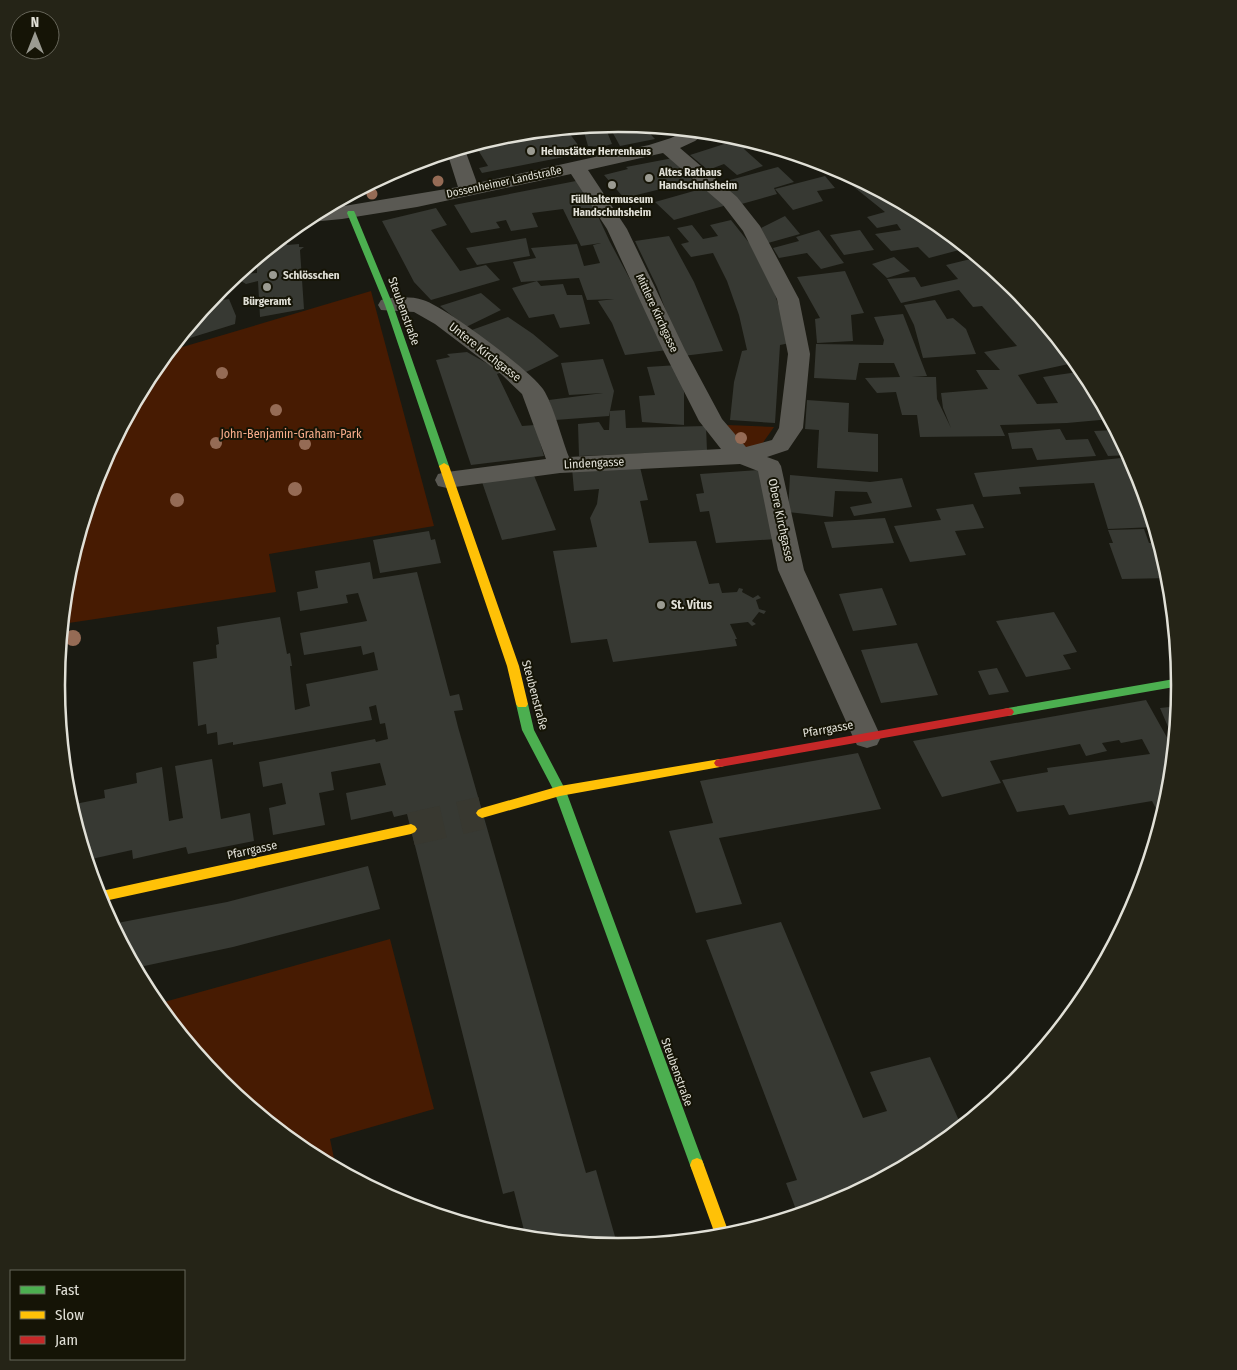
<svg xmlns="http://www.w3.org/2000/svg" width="1237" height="1370" font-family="'Fira Sans Condensed',sans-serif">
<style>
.green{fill:#471b02}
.building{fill:#373933}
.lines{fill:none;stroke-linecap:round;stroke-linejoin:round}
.secondary-tunnel{stroke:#383830;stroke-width:33;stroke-dasharray:33 17;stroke-linecap:butt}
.street{fill:#5a5953;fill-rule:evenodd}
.fast{fill:#4caf50;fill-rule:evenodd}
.slow{fill:#ffc107;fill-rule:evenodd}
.jam{fill:#c62828;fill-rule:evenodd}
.tree{fill:#956b55}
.poi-dot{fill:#9b9b92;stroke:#151406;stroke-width:2}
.labels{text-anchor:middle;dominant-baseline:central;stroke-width:4;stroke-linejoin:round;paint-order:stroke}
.far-poi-label{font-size:11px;font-weight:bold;fill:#e1e0d7;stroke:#151406;text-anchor:start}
.far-street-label{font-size:11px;fill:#e1e0d7;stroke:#151406}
.street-label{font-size:12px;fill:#e1e0d7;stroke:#151406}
.park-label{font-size:12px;fill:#f9ad8b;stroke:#151406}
.poi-label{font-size:12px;font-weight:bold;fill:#e1e0d7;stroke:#151406;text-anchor:start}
.rim{fill:none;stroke:#e1e0d7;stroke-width:2.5}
</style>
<rect width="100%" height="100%" fill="#1a1a12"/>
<path class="green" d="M371 291 434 526 269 554 276 592 62 624 67 575 99 470 151 372 169 351Z
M727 425 774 427 762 444 746 449 733 437Z
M390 939 434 1109 330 1139 336 1168 306 1152 221 1082 157 1004Z"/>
<path class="building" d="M612 123 642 125 655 139 620 146 609 126Z
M594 128 606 129 612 144 601 147 588 146 584 132Z
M567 130 584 153 482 173 479 168 488 166 478 150 526 140 524 137Z
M743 138 761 144 744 149 763 166 737 175 724 164 708 170 690 155Z
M782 150 805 157 811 159 804 164Z
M673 158 694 181 624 198 604 175 628 169 626 167Z
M831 165 929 217 963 249 929 258 918 247 891 251 875 234 901 230 897 224 877 228 867 217 885 212 828 166Z
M778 167 794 182 774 188 777 194 738 205 719 183Z
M825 176 835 188 817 191 823 201 793 210 775 189Z
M581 180 610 242 668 350 625 355 612 323 598 301 614 299 587 300 579 278 521 282 513 262 536 258 531 248 577 244 584 266 600 263 593 245 601 243 581 246 563 209 532 213 538 227 511 231 506 220 496 222 500 228 471 233 454 205Z
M708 187 727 205 674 220 655 202Z
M436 208 447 225 431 230 460 271 486 265 500 280 431 300 414 282 382 221Z
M785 216 800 234 768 243 761 228Z
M731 220 758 254 769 275 790 343 780 345 775 423 730 420 734 382 742 351 747 350 739 315 727 281 713 253 691 257 681 244 689 242 677 228 692 225 703 239 718 236 710 225Z
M819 230 844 263 821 269 807 253 779 258 773 248 799 241 796 237Z
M860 230 874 250 844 255 830 235Z
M669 236 694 282 723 351 683 356 657 287 635 241Z
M282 237H288L287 245 299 244V247H304L300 250 304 309 260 317 258 281 246 284 241 281V277L246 274 257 273V258Z
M526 238 530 256 477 265 466 248Z
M894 257 910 271 887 278 872 264Z
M979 257 1055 335 1078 362 1018 375 1037 404 1058 403 1043 377 1085 371 1111 419 1067 423 1000 425 1005 436 920 437 917 415H902L896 392 877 393 865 378 900 377 894 363H859L856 380 814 378 816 344 883 345 884 340 874 317 903 314 927 376 912 377H936L937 399 951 428 943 408 941 393 988 389 976 370H1000L984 352 1017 346 982 306 973 307 959 290 901 303 887 279 915 277 921 287 958 279 946 265Z
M845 271 864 313 851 315 853 341 817 343 815 319 820 318 797 277Z
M537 281 541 286 563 284 567 295H582L590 324 560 328 554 314 529 318 512 288Z
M481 293 501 310 466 327 440 306Z
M229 299 236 316 235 324 177 342 209 302Z
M935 300 947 319 953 318 966 329 976 354 923 358 914 325 904 305Z
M508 317 533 334 559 356 526 372 469 331Z
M467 352 502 372 497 374 522 426 535 425 544 456 471 465 436 360 450 357 447 354Z
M603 359 614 391 609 416 555 420 549 400 603 393 569 395 561 363Z
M678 365 684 392V425L642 422 639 396 655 395 647 367Z
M807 400 849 403 848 432 878 434V472L817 468 819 430 805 429Z
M625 410 626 428 706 426 707 451 579 456 578 424 599 422 604 430H609L610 411Z
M1060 429 1066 440 1088 439 1096 456 1037 460 1032 448 1012 449 1008 433Z
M1116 430 1127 450 1130 455 1108 456 1094 431Z
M1131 457 1138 470 1155 527 1108 529 1094 483 1019 487 1021 494 983 497 974 473Z
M640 467 648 500 640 501 649 543 696 541 709 584 719 583 722 593 737 592 739 588 743 589 742 592 753 598 758 595 761 598 756 600 759 609 766 611 764 614 759 612 752 621 756 624 752 626 748 622 730 624 737 639H735L737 646 613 662 607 639 571 643 553 551 597 547 590 518 597 504 599 489 574 491 572 468Z
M759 470 776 539 716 543 709 511 700 512 696 494 704 493 700 474Z
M533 473 556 530 502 540 482 482Z
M790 475 870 482 902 478 912 507 854 516 850 507 872 503 867 492 835 491 833 517 788 512Z
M973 504 984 528 955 531 966 555 910 562 894 526 941 520 936 509Z
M885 518 894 543 832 548 824 522Z
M1144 529 1149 543H1160L1170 578 1122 579 1109 543H1113L1108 530Z
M429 531 431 540 435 539 441 563 380 573 373 540Z
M370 562 373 579 417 572 450 696 459 694 463 710 454 711 458 727 586 1173 596 1170 618 1247 526 1238 514 1191 503 1194 407 814 394 817 392 811 351 820 346 793 386 785 380 763 331 772 334 790 319 793 325 825 273 835 269 808 286 804 282 783 263 787 259 762 375 739 376 742 388 739 385 723 380 724 376 705 369 707 372 720 233 745V742L218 745 217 732 207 734 206 724 198 726 193 662 217 658 216 645 219 644 217 627 280 617 287 654 290 653 292 666H290L295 710 310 706 306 684 378 670 374 652 363 655 361 646 304 655 300 633 367 621 358 593 346 595 348 603 300 611 297 592 318 588 315 571Z
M882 588 897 625 853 631 839 594Z
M1054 612 1077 652 1063 655 1071 669 1026 677 996 621Z
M917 643 938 695 881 703 861 650Z
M997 668 1009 692 989 695 978 671Z
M1146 700 1174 750 1170 795 1162 820 1152 801 1069 815 1064 805 1017 812 1002 780 1048 772 1047 768 1150 754 1142 739 1121 743 1119 740 1102 743 1107 751 1086 756 1080 744 990 761 1001 783 942 797 913 741Z
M1179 706 1175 743 1160 708Z
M858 753 881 809 719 838 742 904 696 913 669 831 713 823 700 781Z
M212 759 221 819 250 813 254 841 188 854 186 847 133 859 132 850 87 860 70 805 105 798 104 790 137 783 136 773 162 767 169 821 183 818 175 766Z
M368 866 380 909 233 947 135 968 112 924 227 902Z
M781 922 863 1118 887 1111 870 1072 930 1057 962 1127 931 1153 833 1205 798 1215 786 1183 797 1180 706 940Z"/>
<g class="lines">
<path class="secondary-tunnel" d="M411 829 482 813"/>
<path class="street" d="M687 130 707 132 695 141 680 148 737 197 760 226 799 299 810 354 803 428 788 450 767 457 778 461 781 466 804 570 881 737 877 745 867 748 857 745 853 737 778 570 758 471 740 464 560 473 447 488 438 486 435 480 438 474 447 472 546 459 522 394 501 374 435 324 414 312 381 310 378 305 381 300C393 297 411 296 423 300 444 306 531 371 543 389 554 406 561 437 569 457L721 449 699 421 663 350 607 229 571 174 417 207 342 219 300 223 320 210 458 187 447 152 464 147 477 183 649 145 671 138ZM663 153 723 205 743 231 777 299 788 354 779 428 772 440 746 447 722 419 685 350 627 229 588 170Z"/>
<path class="fast" d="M348 211H354L355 213 393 305 449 466 447 468H441L439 466 385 305 347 213Z
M1180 678V686L1008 716 1004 715 1002 712 1004 709 1008 708Z
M522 700 528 704 534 730 566 791 704 1165 702 1170 697 1172 692 1170 690 1165 554 791 522 730 516 704Z"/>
<path class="slow" d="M444 463 449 466 519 666 528 704 526 707H518L516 704 507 666 439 466Z
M720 759 724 760 726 763 724 766 720 767 560 796 482 818 478 816 476 813 478 810 482 808 560 786Z
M411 824 415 826 417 829 415 832 411 834 100 902 97 892Z
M697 1158 702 1160 704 1165 730 1236 716 1237 690 1165 692 1160Z"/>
<path class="jam" d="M1008 708 1012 709 1014 712 1012 715 1008 716 720 767 716 766 714 763 716 760 720 759Z"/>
</g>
<g class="tree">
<circle cx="438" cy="181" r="5.5"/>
<circle cx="372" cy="194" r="5.5"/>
<circle cx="222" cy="373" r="6"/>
<circle cx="276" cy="410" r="6"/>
<circle cx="741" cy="438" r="6"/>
<circle cx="216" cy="443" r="6"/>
<circle cx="305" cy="444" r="6"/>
<circle cx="295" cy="489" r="7"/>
<circle cx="177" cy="500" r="7"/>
<circle cx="73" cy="638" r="8"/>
</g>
<g class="poi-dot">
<circle cx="531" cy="151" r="5"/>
<circle cx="649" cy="178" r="5"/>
<circle cx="612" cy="185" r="5"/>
<circle cx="273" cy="275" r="5"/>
<circle cx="267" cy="287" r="5"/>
<circle cx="661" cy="605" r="5"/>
</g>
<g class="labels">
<g class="far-poi-label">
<text x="541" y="151">Helmstätter Herrenhaus</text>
<text x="659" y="172">Altes Rathaus<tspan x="659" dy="13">Handschuhsheim</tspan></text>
<text x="612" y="199" text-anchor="middle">Füllhaltermuseum<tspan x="612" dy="13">Handschuhsheim</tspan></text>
<text x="283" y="275">Schlösschen</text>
<text x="267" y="301" text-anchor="middle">Bürgeramt</text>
</g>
<g class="far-street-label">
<text transform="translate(504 182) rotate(-12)">Dossenheimer Landstraße</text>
<text transform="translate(657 313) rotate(65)">Mittlere Kirchgasse</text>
</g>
<g class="street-label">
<text transform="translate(404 311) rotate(70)">Steubenstraße</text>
<text transform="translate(485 352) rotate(38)">Untere Kirchgasse</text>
<text transform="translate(594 463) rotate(-3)">Lindengasse</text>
<text transform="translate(781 520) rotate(78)">Obere Kirchgasse</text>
<text transform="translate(535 695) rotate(75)">Steubenstraße</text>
<text transform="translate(828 729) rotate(-10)">Pfarrgasse</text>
<text transform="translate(252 850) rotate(-12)">Pfarrgasse</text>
<text transform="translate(677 1072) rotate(70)">Steubenstraße</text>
</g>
<g class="park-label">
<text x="291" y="434">John-Benjamin-Graham-Park</text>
</g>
<g class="poi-label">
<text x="671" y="605">St. Vitus</text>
</g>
</g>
<path d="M0 0H1237V1370H0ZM65 685a553 553 0 1 1 1106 0a553 553 0 1 1-1106 0Z" fill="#252417" fill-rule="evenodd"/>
<path class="rim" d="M65 685a553 553 0 1 1 1106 0a553 553 0 1 1-1106 0Z"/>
<rect x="10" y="1270" width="175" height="90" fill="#151406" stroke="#67665a"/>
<rect x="20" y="1286" width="25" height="8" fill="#4caf50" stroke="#67665a"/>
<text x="55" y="1295" font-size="15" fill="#e1e0d7">Fast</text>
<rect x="20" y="1311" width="25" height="8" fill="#ffc107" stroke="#67665a"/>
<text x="55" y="1320" font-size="15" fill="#e1e0d7">Slow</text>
<rect x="20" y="1336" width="25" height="8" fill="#c62828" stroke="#67665a"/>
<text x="55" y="1345" font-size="15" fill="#e1e0d7">Jam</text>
<g transform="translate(35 35)"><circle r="24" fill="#151406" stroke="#67665a"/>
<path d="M0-4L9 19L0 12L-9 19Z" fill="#9b9b92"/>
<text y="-8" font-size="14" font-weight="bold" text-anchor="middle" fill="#e1e0d7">N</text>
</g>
</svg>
